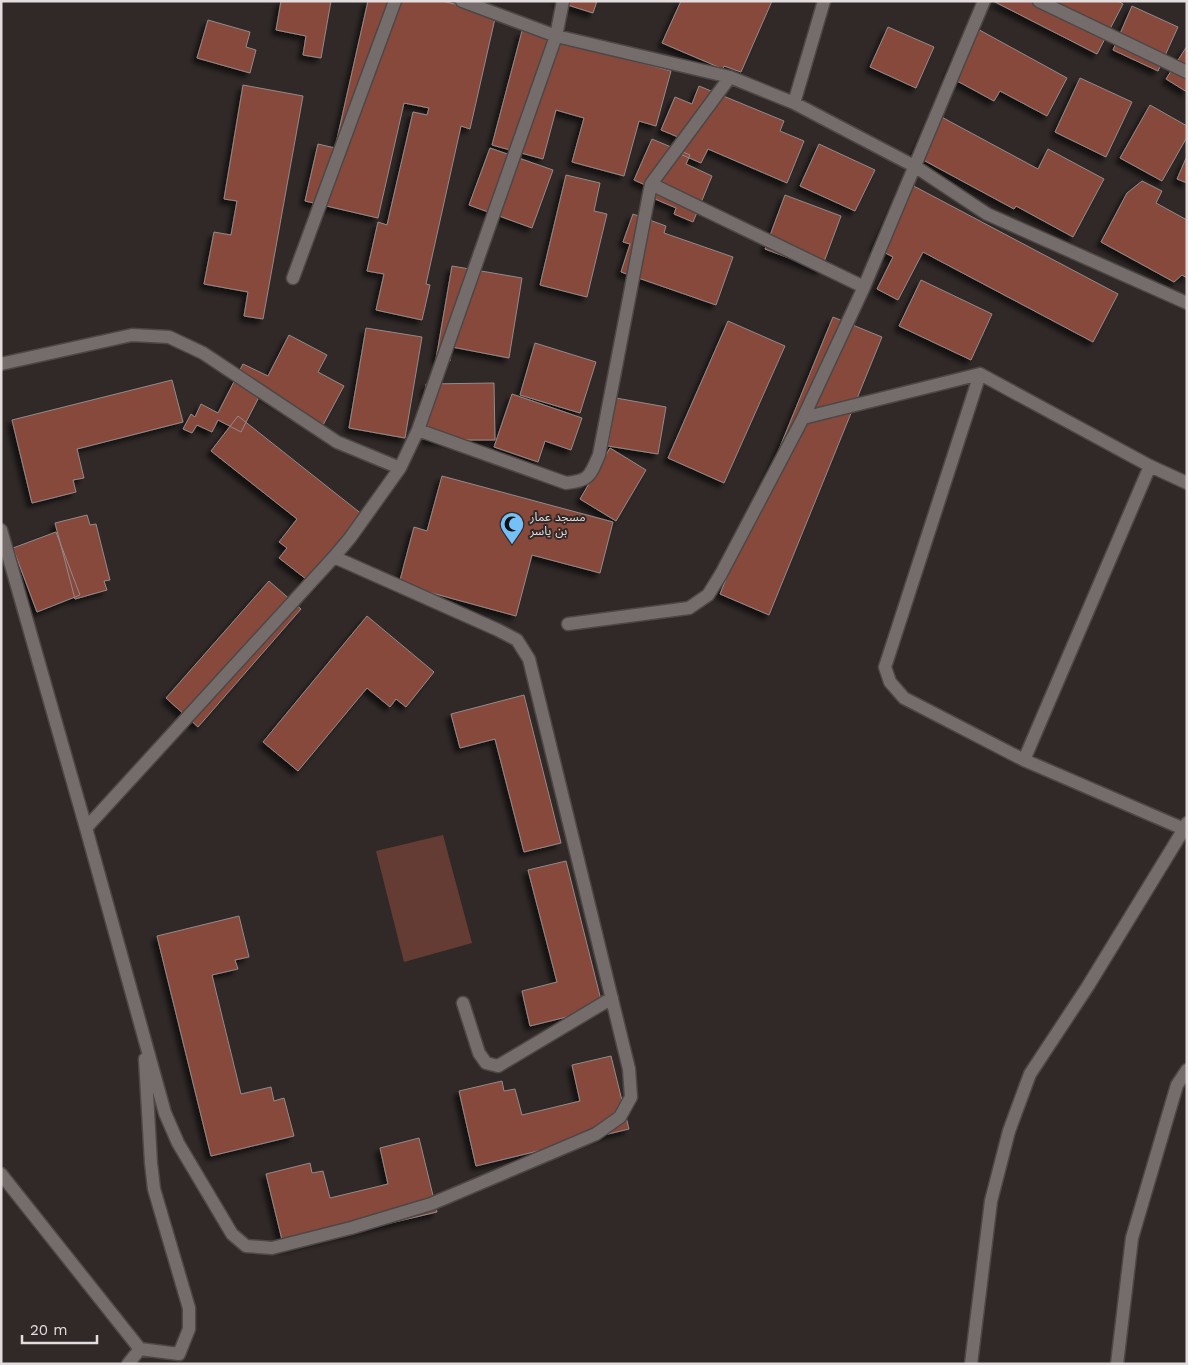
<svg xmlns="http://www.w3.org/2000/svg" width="1188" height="1365" font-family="'Work Sans','Noto Sans Arabic',sans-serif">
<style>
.green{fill:#653c34}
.building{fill:#88483c;stroke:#938a89;filter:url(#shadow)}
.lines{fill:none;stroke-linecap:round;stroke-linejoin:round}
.street-casing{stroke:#4d4746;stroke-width:15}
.street{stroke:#756d6b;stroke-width:12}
.labels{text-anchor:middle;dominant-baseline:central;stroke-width:4;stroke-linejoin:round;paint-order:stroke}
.poi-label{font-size:12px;fill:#e3dedd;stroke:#302928;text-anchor:start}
</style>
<defs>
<filter id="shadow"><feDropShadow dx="-4.5" dy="4.5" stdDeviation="2.5" flood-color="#0009"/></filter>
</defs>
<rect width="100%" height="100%" fill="#302928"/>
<path class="green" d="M443 835 472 943 404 962 376 851Z"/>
<path class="building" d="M281 1H331L321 58 303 55 306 36 276 30Z
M368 1H442L496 14 470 129 461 126 426 284 430 285 422 320 376 310 384 274 367 271 378 222 387 225 413 112 427 115 429 108 404 103 378 218 305 201 318 144 335 148Z
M555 1H597L593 13Z
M681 1H772L741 72 724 66 723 69 662 43Z
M993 1H1118L1123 4 1097 54Z
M1132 6 1178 27 1158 71 1113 50Z
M208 20 250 32 246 47 256 50 250 73 197 58Z
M888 27 934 47 916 88 870 67Z
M974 27 1067 78 1047 116 1000 91 994 101 948 76Z
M522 31 671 71 656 126 639 121 624 176 572 162 584 118 556 110 543 159 492 145Z
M1187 46V92L1166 79Z
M1080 78 1132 102 1106 157 1055 132Z
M243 85 303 96 263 319 244 316 248 292 204 284 214 232 231 235 237 201 224 199Z
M699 86 784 121 780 131 804 141 787 183 708 149 701 163 673 151 678 137 661 130 675 97 692 104Z
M1150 105 1187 126V137L1162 181 1120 158Z
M936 114 1038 169 1048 149 1104 179 1073 237 1016 206 1014 209 914 155Z
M652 139 690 155 686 164 712 176 693 222 674 214 676 208 648 196 652 188 634 180Z
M819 144 875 170 855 211 800 186Z
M490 148 553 170 532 228 469 205Z
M1187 156V183L1177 179Z
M566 175 600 183 594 211 607 214 587 297 540 285Z
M1142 181 1162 191 1156 203 1187 220V278L1182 275 1174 282 1101 242 1127 193Z
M908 183 1118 294 1093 342 923 252 898 300 877 289 893 257 874 247Z
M785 195 841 216 821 270 765 249Z
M633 214 666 226 664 233 733 257 716 305 621 272 630 244 623 242Z
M452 266 522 278 509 358 452 347 450 361 436 359Z
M921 280 992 314 971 360 899 326Z
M833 317 882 337 769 615 720 594Z
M728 321 785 346 724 483 668 458Z
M366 328 422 337 405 438 349 428Z
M289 335 327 355 318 372 344 386 323 425 261 393 241 432 218 420 212 432 197 425 192 433 183 429 191 414 195 417 201 404 218 413 243 364 268 376Z
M535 343 596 362 580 413 520 395Z
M172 380 183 422 77 449 84 478 73 480 76 492 32 503 12 420Z
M494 383 495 440H427L426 384Z
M512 394 582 418 571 450 545 441 538 462 494 447Z
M616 398 666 407 658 454 608 446Z
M238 416 368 519 315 586 279 558 287 548 279 542 297 519 211 451Z
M610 448 646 470 616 521 580 499Z
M442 476 613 522 600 573 532 555 516 616 399 584 414 527 427 531Z
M87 515 90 525 96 524 110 580 104 581 107 590 75 599 55 523Z
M56 532 80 595 37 612 13 548Z
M269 581 301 609 198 727 166 698Z
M367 616 434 672 406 707 396 699 390 707 367 688 298 771 263 742Z
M524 695 561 843 524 852 495 739 460 748 451 714Z
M566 861 603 1008 530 1026 522 991 557 982 528 870Z
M239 916 249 957 235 960 238 969 212 975 241 1094 271 1087 274 1101 284 1098 294 1136 211 1156 157 936Z
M611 1056 629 1129 476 1166 459 1091 502 1081 504 1091 515 1089 522 1115 580 1101 572 1065Z
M419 1138 437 1212 284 1248 266 1174 310 1163 312 1173 323 1171 330 1198 388 1184 380 1148Z"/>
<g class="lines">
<g class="street-casing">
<path id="street" d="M462 1 556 36 730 77 794 103 916 167 987 214 1187 303
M1039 1 1187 72
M794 103 824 1
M651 184 864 287
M293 278 395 1
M1 364 132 335 169 337 203 353 337 442 400 468
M803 418 980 374
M418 430 566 483C589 481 590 476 599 455L651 184 730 77
M1187 483 1150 466 980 374 885 667 890 682 904 698 1024 760 1184 829 1187 823
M1 530 86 828 165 1113 178 1143 232 1234 246 1246 272 1248 351 1228 431 1204 596 1134 620 1117 631 1097 629 1069 529 659 517 640 498 630 334 557
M568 624 689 608 708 595 721 574 803 418 864 287 984 1
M1024 760 1150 466
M86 828 334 557 350 538 400 468 418 430 556 36 563 1
M463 1003 479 1053 486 1063 498 1066 612 998
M1 1174 140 1349
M128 1364 140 1349 179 1354 189 1329V1308L154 1189 151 1163 145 1059
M971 1364 991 1201 1009 1131 1030 1074 1088 986 1184 829
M1117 1364 1132 1238 1177 1085 1187 1070"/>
</g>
<use href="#street" class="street"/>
</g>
<defs>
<g id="mosque-pin" transform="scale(1.25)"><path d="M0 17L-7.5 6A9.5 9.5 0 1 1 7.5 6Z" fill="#75c0f6" stroke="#302928"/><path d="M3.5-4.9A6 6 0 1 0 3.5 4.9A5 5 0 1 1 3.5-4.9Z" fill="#111"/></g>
</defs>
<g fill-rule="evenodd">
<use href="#mosque-pin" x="512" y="524"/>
</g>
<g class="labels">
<g class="poi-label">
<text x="530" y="517">مسجد عمار<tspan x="530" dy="14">بن ياسر</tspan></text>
</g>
</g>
<rect width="1188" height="1365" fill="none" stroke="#e3dedd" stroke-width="5"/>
<path d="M22 1335v8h75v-8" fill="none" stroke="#e3dedd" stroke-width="2.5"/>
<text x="30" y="1335" font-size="15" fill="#e3dedd" stroke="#302928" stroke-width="4" paint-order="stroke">20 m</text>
</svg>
